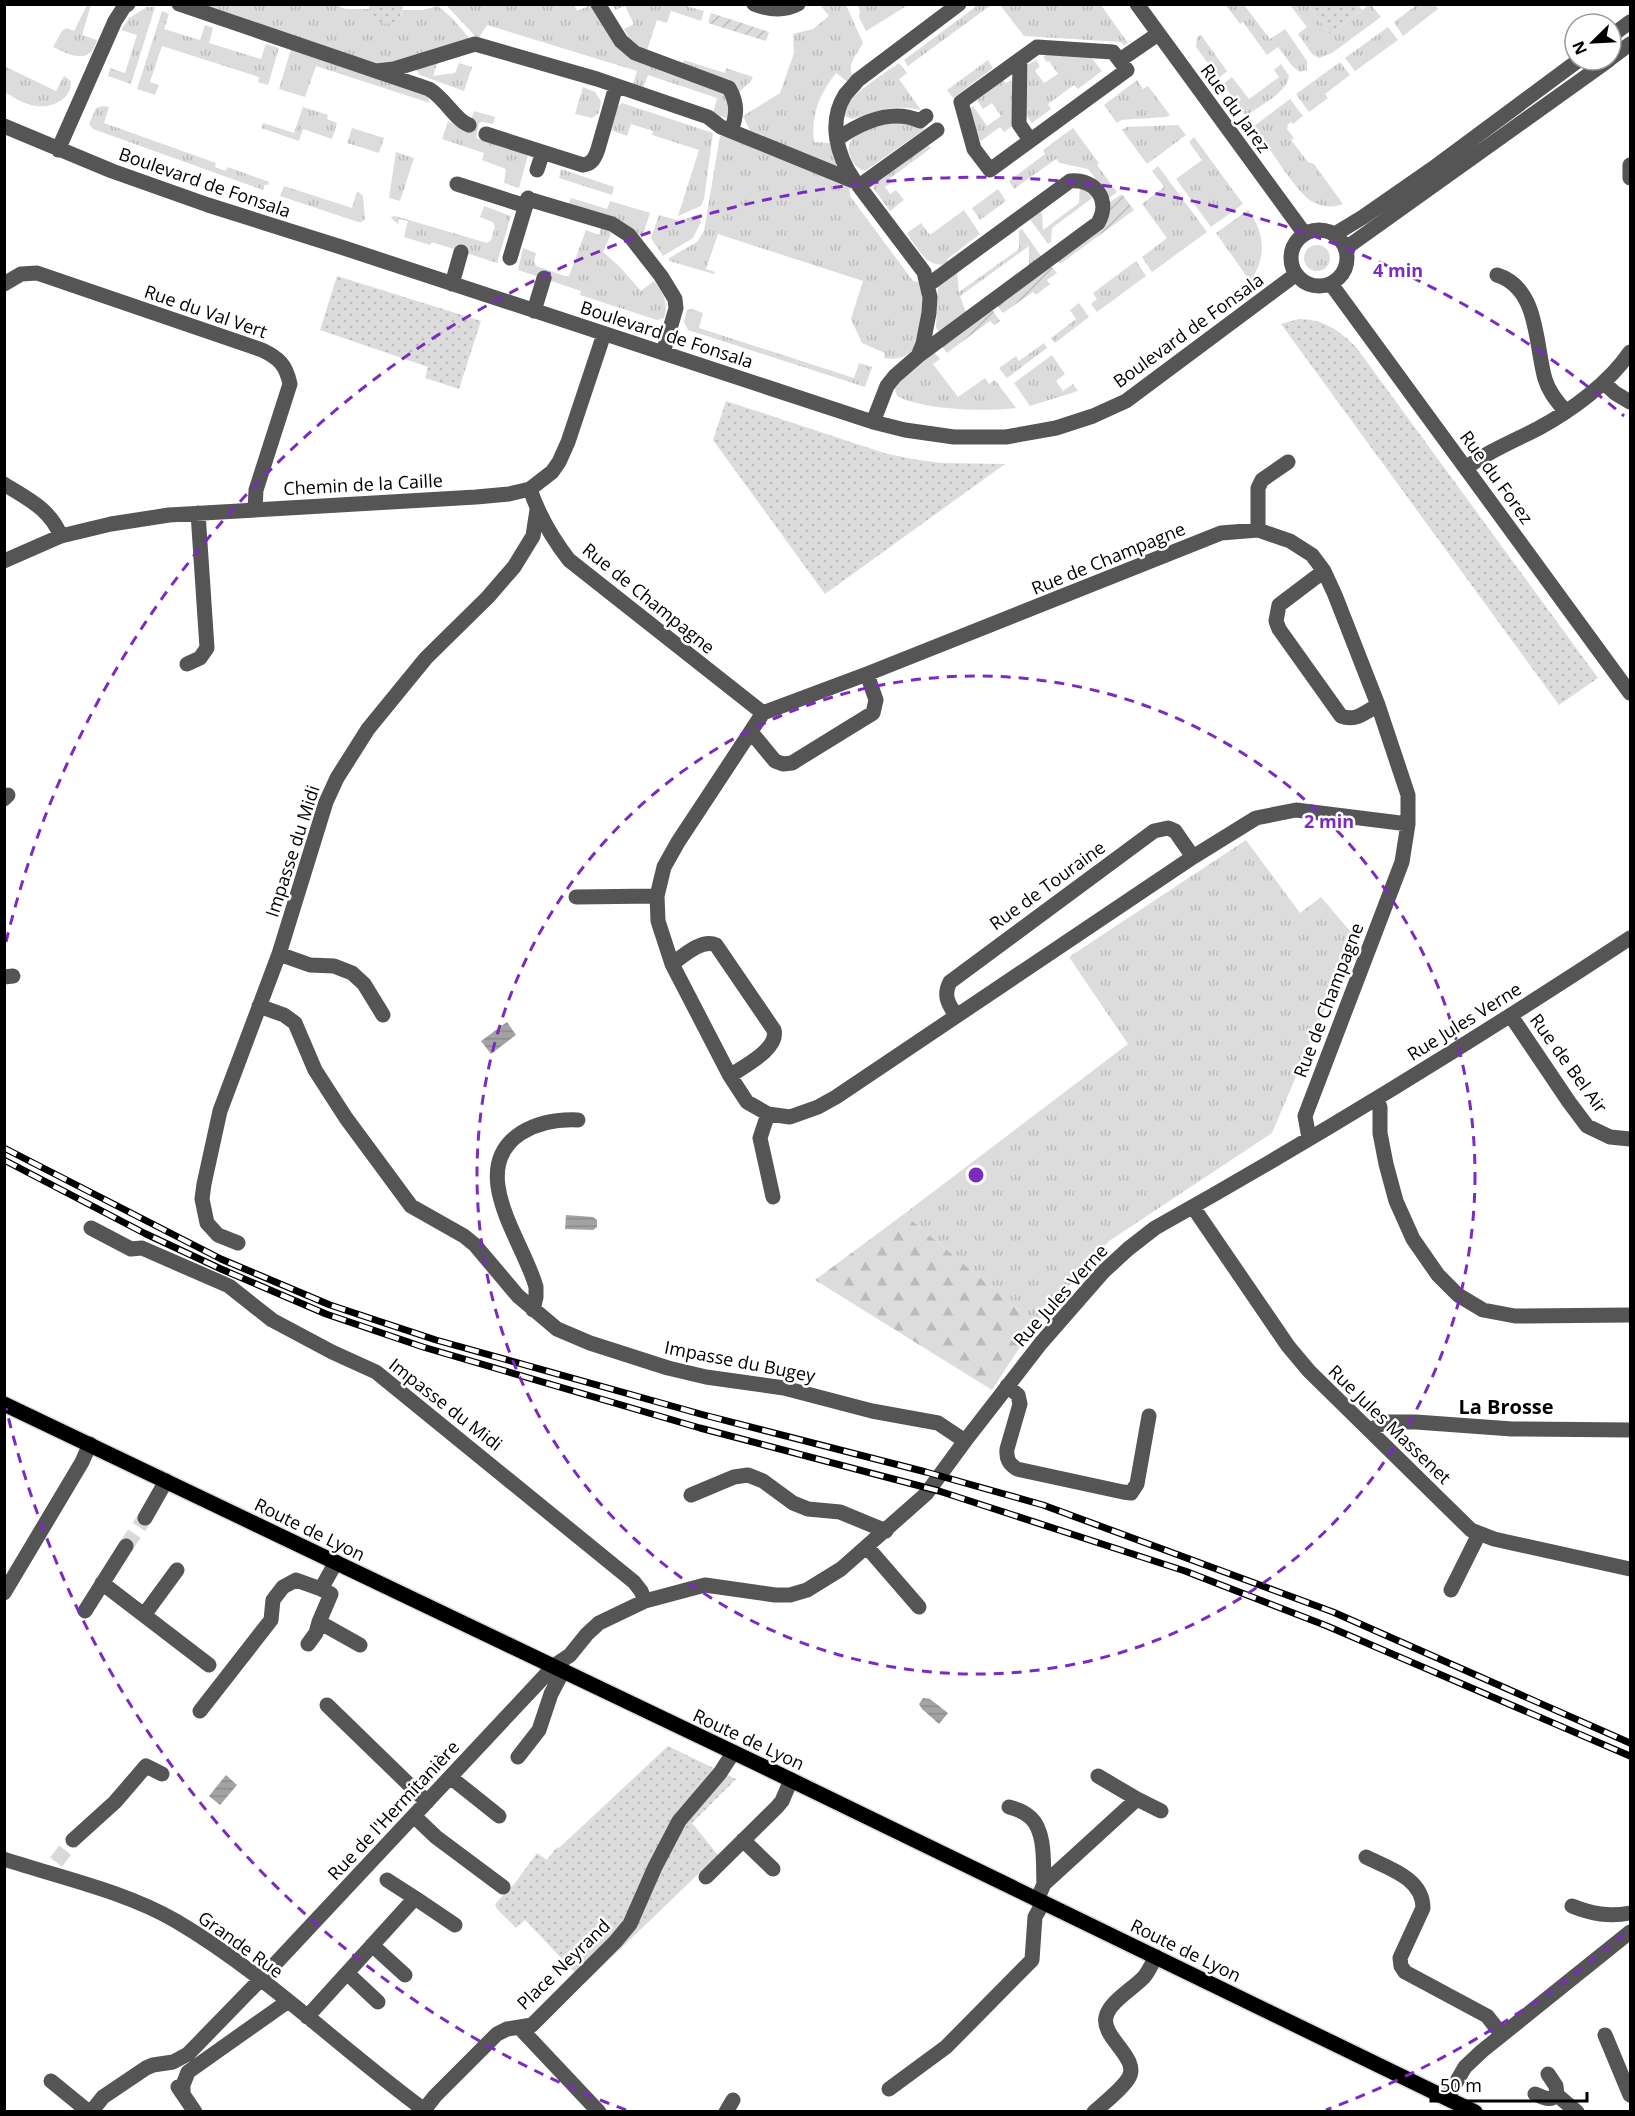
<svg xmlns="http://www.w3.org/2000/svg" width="1635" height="2116" font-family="'Open Sans',sans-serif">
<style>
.grass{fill:url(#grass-tufts)}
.forest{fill:url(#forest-firs)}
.park{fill:url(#park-dots)}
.garden{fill:url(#garden-furrows)}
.water{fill:url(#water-rules)}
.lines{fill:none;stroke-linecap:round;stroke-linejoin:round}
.minor-tunnel{stroke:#d9d9d9;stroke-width:15;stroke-dasharray:15 8;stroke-linecap:butt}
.major-casing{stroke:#dbdbdb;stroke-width:18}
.minor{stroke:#555;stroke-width:15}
.major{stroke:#000;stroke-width:15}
.rail-casing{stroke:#000;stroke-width:7}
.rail{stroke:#fff;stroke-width:4.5;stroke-dasharray:14;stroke-linecap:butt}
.ring{fill:none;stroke:#7b2cbf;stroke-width:3;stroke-dasharray:10 8}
.labels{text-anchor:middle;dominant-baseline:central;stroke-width:5;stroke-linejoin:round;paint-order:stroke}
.street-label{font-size:18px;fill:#000;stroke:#fff}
.neighbourhood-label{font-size:20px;font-weight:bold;fill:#000;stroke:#fff}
.centre{fill:#7b2cbf;stroke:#fff;stroke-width:3}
.ring-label{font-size:18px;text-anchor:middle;font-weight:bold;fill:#7b2cbf;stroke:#fff;stroke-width:5;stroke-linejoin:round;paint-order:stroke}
</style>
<defs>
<pattern id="grass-tufts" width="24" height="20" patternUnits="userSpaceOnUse" patternTransform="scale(1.5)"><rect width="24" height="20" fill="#dcdcdc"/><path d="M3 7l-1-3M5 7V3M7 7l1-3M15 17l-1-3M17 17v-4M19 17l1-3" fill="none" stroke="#bbb"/></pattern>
<pattern id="forest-firs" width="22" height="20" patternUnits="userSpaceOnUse" patternTransform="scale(1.5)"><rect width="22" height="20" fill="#dcdcdc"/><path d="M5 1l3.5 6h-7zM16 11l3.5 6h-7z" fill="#bbb"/></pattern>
<pattern id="park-dots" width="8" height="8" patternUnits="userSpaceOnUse" patternTransform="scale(1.5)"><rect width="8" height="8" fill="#dcdcdc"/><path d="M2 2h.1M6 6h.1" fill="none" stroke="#bbb" stroke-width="1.8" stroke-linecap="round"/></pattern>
<pattern id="garden-furrows" width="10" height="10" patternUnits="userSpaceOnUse" patternTransform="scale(1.5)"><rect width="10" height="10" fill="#dcdcdc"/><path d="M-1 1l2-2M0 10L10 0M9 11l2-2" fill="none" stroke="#bbb"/></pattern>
<pattern id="water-rules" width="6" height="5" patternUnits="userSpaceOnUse" patternTransform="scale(1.5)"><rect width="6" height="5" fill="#a3a3a3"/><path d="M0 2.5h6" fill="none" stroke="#8b8b8b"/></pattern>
</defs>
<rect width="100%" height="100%" fill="#fff"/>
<path class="grass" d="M574 4 577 11 591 5 637 59 656 69 723 93 727 99 729 116 726 118 713 114 717 98 648 75 642 91 632 88 637 71 487 25 478 39 446 5Z
M1418 4 1435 5 1438 9 1403 36 1394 22Z
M87 5H91L82 35 97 40C90 66 70 55 53 47L62 31 67 28 74 31Z
M198 5H335L346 9H369L401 16 403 10H422L438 6 452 18 470 39 385 64 376 63Z
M612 5H683L704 11 701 21 671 11 667 23 657 20 646 53 633 46 624 29 634 24 625 6 615 10Z
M820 5H846L863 43C857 55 845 65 854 79L849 83 836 73C819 95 811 114 814 142L830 143 837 165 833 166 750 131 743 116 780 93 794 53 793 34 813 29 829 16Z
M855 5H908L866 31 859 17 860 11 858 6Z
M978 5H991L908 66 904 60Z
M1000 5H1101L1128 43 1124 45 1121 42 1024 36Z
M1226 5H1244L1270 39 1285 29 1307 61V70L1300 72 1293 67 1278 47 1267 55 1243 22 1240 24Z
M1290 5H1308L1330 34 1369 5H1371L1381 17 1332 53 1319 58 1312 54 1298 34 1307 27Z
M147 7H155L131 84 108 76 110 68 125 73 137 35 121 30 129 18Z
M162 11 169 14 164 29 200 40 205 25 213 28 209 43 261 59 266 44 279 48 268 85 258 82 259 77 162 46 150 82 159 85 155 95 137 89Z
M1388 27 1398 40 1355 71 1345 58Z
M1201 35 1227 71 1219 78 1196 47 1197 37Z
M291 49 421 91 428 97 430 103 316 66 305 97 279 89Z
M1049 53 1091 57 1102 71 1078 89 1074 85 1048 104 1051 109 1032 123 1026 115 1028 65 1036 60 1040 66 1035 71 1044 83 1058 74 1049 61 1047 62 1043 57Z
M684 60 725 73 726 68 753 77 751 81 737 94 682 67Z
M988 60 993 68 953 98 947 90Z
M438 61 433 76 455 73 459 63 472 67 464 91 420 75 417 71 416 70Z
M1340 62 1350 75 1325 94 1328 98 1309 112 1296 94Z
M899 63 907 73 899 79 921 110C890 103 880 112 852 119L845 116 843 111C848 96 885 73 899 63Z
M1281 64 1289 76C1287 93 1259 106 1246 116L1223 84 1232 77 1249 99 1279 77 1274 70Z
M4 66 56 91 64 76 71 81C72 101 48 110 31 105 22 103 13 97 5 92Z
M1003 80 1006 83 1011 80 1013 83 1012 126 1004 132 1000 127 981 141 976 135 969 110 973 106 987 126 1001 116 992 103 983 109 977 100Z
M1137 80 1143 89 1148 86 1170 115 1166 117 1121 120 1117 123 1104 105Z
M583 87 595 92 601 101 599 113 592 118 575 114Z
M1290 99 1303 116 1293 124 1291 122 1287 125 1288 127 1287 129 1294 138 1291 140 1308 162 1314 164 1343 204C1333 208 1321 207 1311 201 1296 192 1266 143 1254 126Z
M622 103 713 133 704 199 701 206 678 216 699 150 652 135 653 131 631 124 627 136 611 130 617 107Z
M103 106 109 107 104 123 216 163 215 167 226 171 228 167 269 182 268 185H264L263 190 93 129 89 124 96 108Z
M303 107 328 115 327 119 337 123 332 139 303 129 299 141 261 128 263 123 294 133Z
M474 111 495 117 493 124 483 122 479 123 476 138 528 155 519 188 504 183 506 169 482 160 484 153 442 139 448 121 467 132Z
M897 122 925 129 865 171C858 169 854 165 851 158 839 132 879 126 897 122Z
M1178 125 1186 135 1147 164 1122 130 1127 127Z
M352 128 384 138 379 153 347 143Z
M1073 128 1099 163 1097 165 1117 192 1109 198 1107 193 1088 169 1060 163 1056 159 1014 189 1009 181 1045 154 1043 150Z
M720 136H723L849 185 850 196 913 281 921 283 924 311 914 349C905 358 896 360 884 358L885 353 862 343 851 319 863 281 718 234 706 269 715 272 714 274 669 261V258L697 242 704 231Z
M1194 137 1243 204 1211 227 1176 179 1202 160 1189 142Z
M927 145 931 148 889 179 891 183 885 187 890 194 896 190 904 200 890 211 873 188 874 183Z
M396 152 414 158 400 201 389 198Z
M1158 166 1207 232 1152 272 1142 257 1167 238 1142 204 1164 187 1152 171Z
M561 169 614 187 612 195 559 178Z
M1080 183 1095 196 1052 228 1051 242 1048 244 1029 218 1039 210 1042 214 1043 230 1079 203Z
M284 186 352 208 357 191 363 196 365 219 361 222H358L280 196Z
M998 189 1006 201 980 220 972 208Z
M571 198 607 209 610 201 650 213 642 238C625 217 594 213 569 205Z
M484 206 511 216 497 263 432 242 430 245 404 237 408 221 399 219 398 224 392 219 391 217 395 216 487 243 491 240 495 227 493 222 480 217Z
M964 210 980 234 947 259 949 263C928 271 917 248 907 233L921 223 930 235Z
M1248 210C1265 232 1267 259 1250 281L1216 233Z
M659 215 680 221 696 215 699 216 701 222 693 238 663 256 651 238Z
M601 228 609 231 611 234 603 252 619 266 641 291 654 281C663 292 669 303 664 318L657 320 580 295 581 291 518 270 523 248 536 253 534 261 536 266 565 276H569L586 230 599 235Z
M1022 229 1043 259 1031 268 1029 264V246L960 296 967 315 940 332 936 328 938 286 957 271 959 292 1019 249V231Z
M1304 258a13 13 0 1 1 26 0a13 13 0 1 1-26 0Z
M1136 261 1146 276 1097 312 1091 304 1097 299 1093 293Z
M1079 303 1089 317 1055 343 1051 338 1076 319 1070 310Z
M692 309 703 313 699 328 854 378 859 363 872 367 865 387 688 330 684 322 687 310Z
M1044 343 1047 348 1007 378 999 368 1016 356 1019 361Z
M934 352 940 359 933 364 958 397 985 378 989 384 995 380 1016 408C987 412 922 410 897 396L895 389 903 377Z
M1052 355 1065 374 1056 381 1063 391 1073 384 1078 391 1030 406 1014 383Z
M1246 840 1300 913 1321 897 1355 937 1272 1133 1109 1241 1035 1324 904 1214 1128 1044 1069 957Z"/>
<path class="forest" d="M904 1214 1035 1324 992 1390 815 1280Z"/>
<path class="park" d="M369 5H403C403 30 370 30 369 5Z
M1308 5H1358L1362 10 1330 34Z
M337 276 481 321 459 389 425 378 428 367 320 330Z
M1299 319C1323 319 1339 330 1356 347L1598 678 1559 705 1281 324Z
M726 401 884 453 912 459 941 463 1005 464 825 594 713 440Z
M668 1746 736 1779 692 1823 718 1855 585 1983 525 1920 516 1928 497 1909 495 1904 515 1883 537 1853 547 1860 557 1847 559 1848Z"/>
<path class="garden" d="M711 13 769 32 766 41 708 23Z
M1122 194 1134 210 1060 264 1057 259 1109 211 1110 202Z
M1050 265 1057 273 1047 280 1050 284 1036 295 1033 292 1003 313 996 304Z
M991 308 1000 321 994 325 990 321 947 353 941 345Z"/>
<path class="water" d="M507 1022 516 1035 491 1054 481 1041Z
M566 1215 593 1217 597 1220V1227L593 1230 565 1229Z
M923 1698 930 1699 948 1713 939 1724 922 1709 919 1704Z
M226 1775 237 1785 220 1805 209 1796Z"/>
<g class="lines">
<path class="minor-tunnel" d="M126 1546 145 1518
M56 1862 73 1840"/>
<g class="major-casing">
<path id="major" d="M4 1404 758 1764 1475 2112"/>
</g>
<path class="minor" d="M179 4 429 89C445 98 456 121 469 125
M598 4 621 41 635 53 729 88C738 104 737 115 731 131
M754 4C769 10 783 12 798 4
M1137 4 1304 233
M1611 36 1630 22
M1037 47 1113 52 1127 70 990 170 974 149 961 102Z
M1611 58 1630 44
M1020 60 1019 124 1030 140
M1120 60 1158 34
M376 71 394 69 475 44 597 79 708 117 721 127 856 182 924 272 930 297 929 313 923 344 918 356 895 376 887 386 873 422
M4 126 112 171 208 205 341 247 873 422 905 430 954 437H1006L1056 428 1093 416 1126 401 1295 275
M486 134 583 165C592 164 595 158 598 149L616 86
M837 139C860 123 892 108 920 121L926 116
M58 150 115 21 124 7 128 4
M1630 165V178
M537 170 543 152
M854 180C837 156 828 122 845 95 849 90 854 85 858 80L959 4
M457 184 526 206
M859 186 937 130
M528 199 612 224 629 235 661 276 675 299 676 308 663 353
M1291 258a28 28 0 1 1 56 0a28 28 0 1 1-56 0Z
M1335 234 1363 217 1432 169 1579 60
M1346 248 1609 60
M510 258 528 198
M1497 275C1539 288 1535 344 1545 379 1549 392 1557 401 1565 411
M4 284 21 274 37 273 262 350C279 358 286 365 290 384L256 490 255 509
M452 284 461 252
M1331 284 1630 693
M534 311 544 278
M918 356 1098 223C1111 200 1096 179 1070 181L928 285
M1604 383 1615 393 1630 402
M1466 468C1488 451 1514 441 1539 428 1572 410 1609 383 1630 352
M4 484C29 500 49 508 61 536
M530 489C539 516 552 538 569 560L763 713 867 674 1221 533 1258 530 1290 541 1312 555 1324 571 1335 595 1378 705 1408 795V824L1402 862 1305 1116 1309 1138
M1258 530V488L1262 480 1288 462
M4 561 61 536 111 524 169 515 476 497 509 494 530 489 552 472 559 462 568 442 604 334
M1324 571 1279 605 1276 621 1279 629 1341 716C1356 722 1365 712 1378 705
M187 664 200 658 207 648 198 513
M763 713 678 842 664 867 657 896 658 921 672 964 730 1076 747 1102 768 1114 790 1117 818 1107 836 1097 1193 857 1256 818 1296 810 1408 824
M751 732 775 761 783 764 792 763 873 713 876 700 867 674
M4 799 8 795
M576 897 657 896
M279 954 310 965 334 966 352 973 364 984 383 1015
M672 964C683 956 702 938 716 945L774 1030C779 1049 744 1066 730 1076
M4 977 13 976
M259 1006 284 1015 295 1023 315 1070 346 1118 411 1206 464 1236 475 1245 518 1296 557 1329 590 1343 668 1368 706 1377 784 1388 872 1411 938 1423 965 1441
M956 1015C948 1004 943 995 950 982L1154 831 1168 828 1175 831 1193 857
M1511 1016 1569 1102 1587 1126 1610 1137 1630 1139
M1376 1099 1380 1107V1133L1386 1164 1396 1201 1413 1239 1438 1275 1458 1295 1483 1310 1515 1316 1630 1315
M768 1114 760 1138 773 1197
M1193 1207 1288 1346 1309 1371 1471 1530 1494 1539 1630 1569
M91 1228 131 1249 142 1248 229 1286 272 1320 332 1352 376 1372 634 1582 641 1591 645 1601
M238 1243 218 1235 207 1223 202 1199 204 1184 220 1111 279 954 326 802 337 778 368 729 426 658 488 597 514 567 533 536 537 510
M533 1310 536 1297V1287C524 1242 465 1170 521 1133 539 1122 557 1119 578 1120
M1007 1386 1018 1395 1020 1404 1007 1449C1006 1459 1009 1464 1017 1469L1123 1492 1131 1493 1137 1484 1149 1416
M1372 1431 1377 1426 1387 1422H1416L1512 1429 1630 1430
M691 1495 734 1477 748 1475 763 1481 793 1503 808 1509 840 1512 886 1531
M145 1518 166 1481
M867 1547 919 1607
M336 1562 321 1589 331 1594 319 1622 360 1645
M102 1583 209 1665
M1451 1590 1479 1534
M4 1593 82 1462 90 1444
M85 1611 126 1546
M144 1615 177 1570
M308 1644 316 1633 319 1622
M327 1705 427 1802
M200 1711 271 1620 273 1600 283 1587 296 1580 321 1589
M518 1757 539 1730 551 1694 563 1671
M1098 1776 1137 1799
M450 1777 499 1816
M1009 1807C1017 1809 1025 1812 1031 1818 1046 1832 1043 1865 1044 1884
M414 1816 436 1837 503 1887
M73 1840 115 1802 146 1766 162 1774
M743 1840 773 1869
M1366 1857C1388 1868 1423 1878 1423 1908L1400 1958 1401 1966 1405 1972 1487 2016 1502 2035
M4 1859C61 1878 124 1891 176 1921 266 1974 342 2050 427 2112
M706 1877 777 1807 782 1801 791 1780
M387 1880 415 1898
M1037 1900 1044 1884 1137 1799 1161 1811
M1572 1906C1592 1914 1609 1917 1630 1913
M372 1945 405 1975
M347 1973 378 2002
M307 2017 415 1898 455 1925
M519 2027 599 2112
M1605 2035 1630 2095
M1548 2074 1556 2086 1557 2095
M51 2081 89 2112
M178 2087 195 2112
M889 2089 946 2047 1032 1960 1035 1917 1043 1903
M183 2094V2085L188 2072 287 2002
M1535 2094C1543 2097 1550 2102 1557 2095L1577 2112
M1447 2098 1465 2067 1482 2051 1630 1932
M424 2110 435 2096 497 2034 507 2029 532 2025 616 1941 630 1924 655 1867 679 1821 720 1773 733 1753
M91 2112 103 2097 146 2068 153 2065 173 2062 188 2054 260 1980 554 1666 570 1655 587 1634 599 1623 645 1601 705 1585 775 1595H790L807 1590 841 1569 926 1494 965 1441 1041 1343 1103 1272 1128 1249 1155 1228C1317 1137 1475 1040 1630 938
M726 2112 733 2100
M1094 2112C1105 2102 1120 2091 1128 2079 1142 2059 1101 2038 1106 2017 1109 2002 1134 1988 1144 1977 1149 1971 1152 1963 1156 1957"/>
<use href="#major" class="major"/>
<g class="rail-casing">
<path id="rail" d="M4 1148 221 1259 330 1305 436 1340 704 1415 926 1472 1043 1505 1333 1612 1630 1743
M4 1160 146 1234 221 1269 326 1314 423 1347 700 1428 939 1491 1185 1571 1327 1626 1630 1756"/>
</g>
<use href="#rail" class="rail"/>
</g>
<g class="ring">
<circle cx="976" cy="1175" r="499"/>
<path d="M1624 1934A998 998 0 0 1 1326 2110M626 2110A998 998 0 0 1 6 1408M6 942A998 998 0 0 1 1624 416"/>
</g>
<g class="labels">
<g class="street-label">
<text transform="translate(1236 108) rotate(54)">Rue du Jarez</text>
<text transform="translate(205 182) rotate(19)">Boulevard de Fonsala</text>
<text transform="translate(206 311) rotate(19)">Rue du Val Vert</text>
<text transform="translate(1188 330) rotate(-36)">Boulevard de Fonsala</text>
<text transform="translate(667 334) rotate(18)">Boulevard de Fonsala</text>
<text transform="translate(1497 477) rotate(54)">Rue du Forez</text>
<text transform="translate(363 484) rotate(-3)">Chemin de la Caille</text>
<text transform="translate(1108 558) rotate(-22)">Rue de Champagne</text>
<text transform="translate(649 598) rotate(39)">Rue de Champagne</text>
<text transform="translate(292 851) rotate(-72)">Impasse du Midi</text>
<text transform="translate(1047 885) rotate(-36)">Rue de Touraine</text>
<text transform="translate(1328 1000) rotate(-69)">Rue de Champagne</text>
<text transform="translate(1464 1021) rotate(-32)">Rue Jules Verne</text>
<text transform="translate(1569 1063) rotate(54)">Rue de Bel Air</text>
<text transform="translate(1060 1295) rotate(-48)">Rue Jules Verne</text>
<text transform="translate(740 1361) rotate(11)">Impasse du Bugey</text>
<text transform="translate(446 1404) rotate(38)">Impasse du Midi</text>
<text transform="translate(1390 1424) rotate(44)">Rue Jules Massenet</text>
<text transform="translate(310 1529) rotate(26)">Route de Lyon</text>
<text transform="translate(749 1739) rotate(25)">Route de Lyon</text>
<text transform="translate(393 1810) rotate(-47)">Rue de l'Hermitanière</text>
<text transform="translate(241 1944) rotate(36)">Grande Rue</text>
<text transform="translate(1186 1950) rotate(26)">Route de Lyon</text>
<text transform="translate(563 1964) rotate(-44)">Place Neyrand</text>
</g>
<g class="neighbourhood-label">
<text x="1506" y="1406">La Brosse</text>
</g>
</g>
<circle cx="976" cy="1175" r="9" class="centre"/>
<g class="ring-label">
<text x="1398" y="277">4 min</text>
<text x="1329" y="828">2 min</text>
</g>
<rect width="1635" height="2116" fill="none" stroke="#000000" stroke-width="12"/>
<g transform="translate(1593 42) rotate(246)"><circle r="28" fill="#ffffff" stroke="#999999" stroke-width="1.5"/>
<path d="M0-4.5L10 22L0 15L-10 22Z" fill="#000000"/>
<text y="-9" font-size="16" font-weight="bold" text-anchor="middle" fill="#000000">N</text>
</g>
<path d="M1431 2092v9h156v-9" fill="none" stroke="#000000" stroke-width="3"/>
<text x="1440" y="2092" font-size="18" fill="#000000" stroke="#ffffff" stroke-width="4.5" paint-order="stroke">50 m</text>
</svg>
